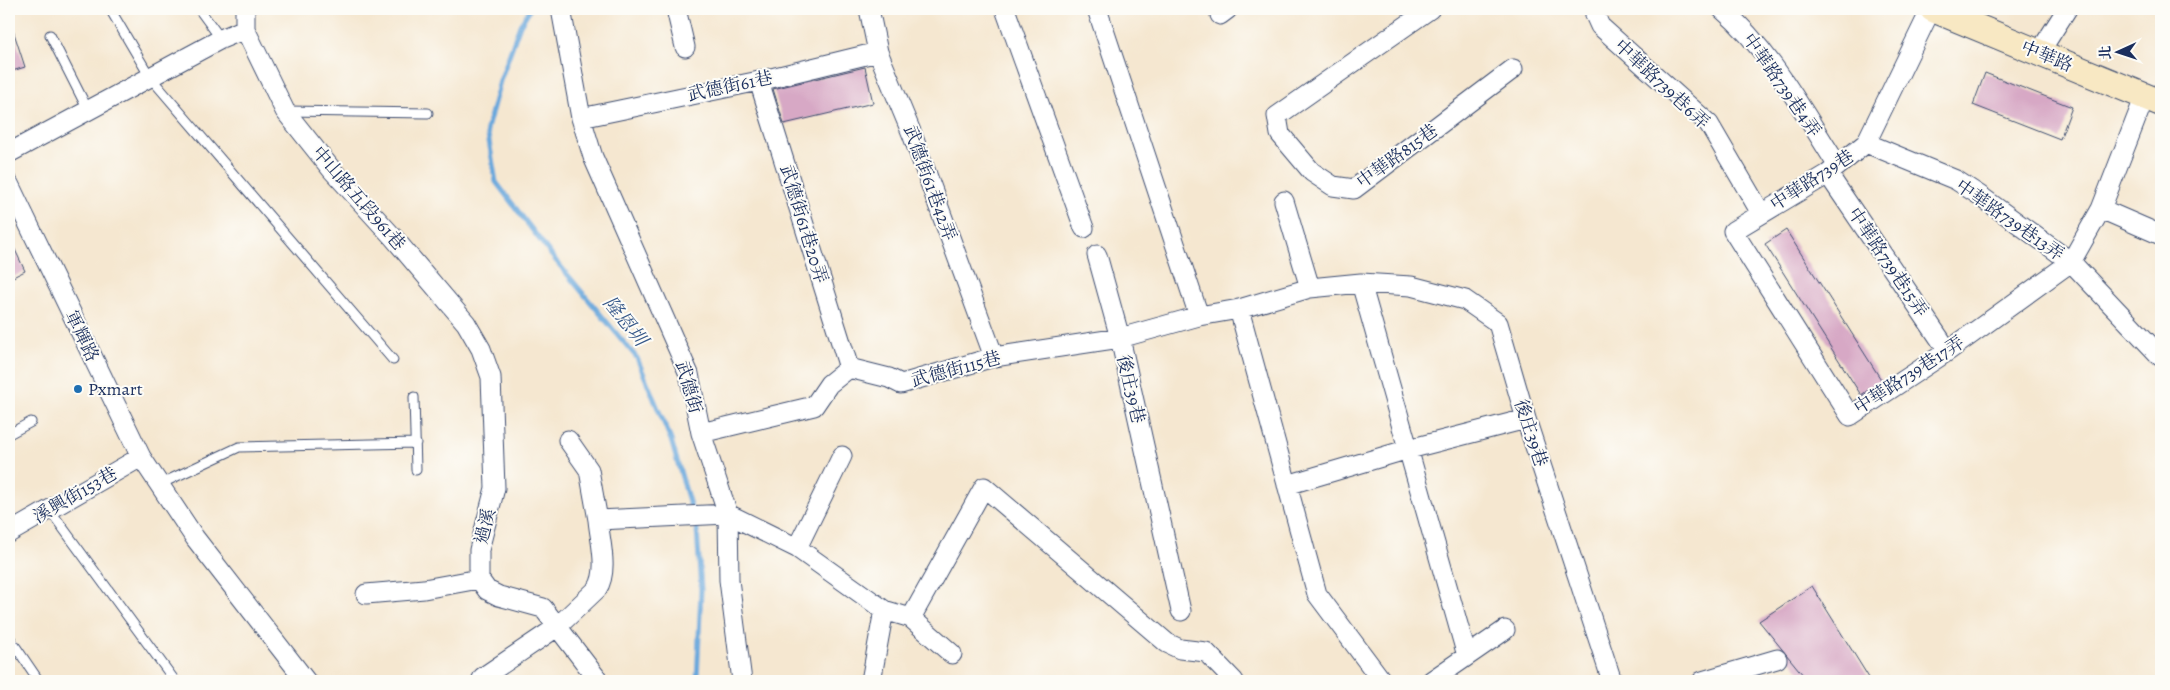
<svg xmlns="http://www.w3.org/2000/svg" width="2170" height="690" font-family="Alegreya,'Noto Serif TC',serif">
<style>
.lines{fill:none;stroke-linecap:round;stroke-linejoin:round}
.stream{stroke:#6aa8dc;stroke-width:5}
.building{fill:#d7a8c5}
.service-casing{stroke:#3c4b6f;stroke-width:11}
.minor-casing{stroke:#3c4b6f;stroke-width:21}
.secondary-casing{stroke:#3c4b6f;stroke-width:28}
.service{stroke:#fff;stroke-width:9}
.minor{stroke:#fff;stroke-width:19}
.secondary{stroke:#f8e8c3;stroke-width:26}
.poi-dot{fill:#1f6fb2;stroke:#fdfcf7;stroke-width:2}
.labels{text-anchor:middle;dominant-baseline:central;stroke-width:4;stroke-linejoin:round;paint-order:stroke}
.street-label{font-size:18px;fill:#1b2f5e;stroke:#fdfcf7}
.poi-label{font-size:18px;fill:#1b2f5e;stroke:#fdfcf7;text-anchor:start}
.water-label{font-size:19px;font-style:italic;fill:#37598a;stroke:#fdfcf7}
</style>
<rect width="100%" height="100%" fill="#fdfcf7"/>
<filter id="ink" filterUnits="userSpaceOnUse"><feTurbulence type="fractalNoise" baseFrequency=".02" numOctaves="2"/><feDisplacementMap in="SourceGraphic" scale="10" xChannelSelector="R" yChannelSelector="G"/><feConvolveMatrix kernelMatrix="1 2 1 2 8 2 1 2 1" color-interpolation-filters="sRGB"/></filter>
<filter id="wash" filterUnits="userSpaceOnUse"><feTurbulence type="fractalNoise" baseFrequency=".0096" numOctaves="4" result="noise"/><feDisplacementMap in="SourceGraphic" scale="20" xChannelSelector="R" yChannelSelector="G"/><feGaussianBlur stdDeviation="1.12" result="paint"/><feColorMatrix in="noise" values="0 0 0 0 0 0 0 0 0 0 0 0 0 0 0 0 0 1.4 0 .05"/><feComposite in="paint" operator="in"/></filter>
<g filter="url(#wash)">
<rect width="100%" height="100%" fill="#f5e7d0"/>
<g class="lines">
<path class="stream" d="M530 9 520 25 500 81 487 129 496 182 552 256 637 358 671 440 697 529 701 590 697 681"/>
</g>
<g id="blocks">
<path class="building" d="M12 27 25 67 9 72V28Z
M865 67 873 103 784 124 773 89Z
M1985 73 2072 107 2060 139 1973 105Z
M1786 230 1882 381 1861 395 1765 244Z
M9 237 25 271 9 279Z
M1812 586 1871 681H1808L1759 621Z"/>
</g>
</g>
<g filter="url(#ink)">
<use href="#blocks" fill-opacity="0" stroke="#3c4b6f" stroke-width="1"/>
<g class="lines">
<g class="service-casing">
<path id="service" d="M110 9 150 77 393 360
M199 9 221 39
M50 35 88 110
M286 111 428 113
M414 397 416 470
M9 434 31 422
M158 485 239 447 416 443
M49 509 175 681
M9 637 39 681"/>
</g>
<g class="minor-casing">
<path id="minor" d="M245 9V29L285 111 332 170 393 237 466 323 481 349 491 377 495 488 479 550V579L487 590 499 596 543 608 599 681
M561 9 581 118 593 157 689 374 701 433 728 514 797 548 884 610 911 618 952 654
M676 9 685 47
M869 9 878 52 912 134 994 357
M1005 9 1084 228
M1097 9 1199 316 1239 309 1310 288 1284 201
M1430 9 1277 116 1280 134 1312 172 1333 186 1354 189 1513 69
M1596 9 1595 15 1600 26 1709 124 1761 213
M1722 9C1771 51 1803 112 1838 166
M1931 9 1866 143 1828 174 1733 231 1850 416 1948 351 2071 262 2101 209 2145 96
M1220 15 1228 9
M2039 53 2067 9
M759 81 849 368
M581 118 759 81 878 52
M1866 143 1956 180 1979 195 2071 262 2161 357
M9 153 221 39 245 29
M1828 174 1948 351
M9 184 141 457 195 538 306 681
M2101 209 2161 235
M1097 255 1120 338 1181 611
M1361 283 1467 656
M1310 288 1361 283 1411 286 1465 300 1498 323 1526 419 1612 681
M1239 309 1317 594 1382 681
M701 433 814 406 829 384 849 368 889 378 901 384 994 357 1120 338 1199 316
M568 440 589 470 598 520
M1287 485 1409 449 1526 419
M9 533 141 457
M797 548 842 456
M366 594 424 589 479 579
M911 618 984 487 1167 643 1180 649 1206 652 1234 681
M481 681 483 677 557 627 597 589C609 571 600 541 598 520L728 514 729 580 742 681
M871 681 884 610
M1431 681 1505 630
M1702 681 1777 659"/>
</g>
<g class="secondary-casing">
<path id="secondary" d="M1933 9 2161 103"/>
</g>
<use href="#service" class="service"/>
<use href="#minor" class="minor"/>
<use href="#secondary" class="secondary"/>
</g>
</g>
<circle class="poi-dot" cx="78" cy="389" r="5"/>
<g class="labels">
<g class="street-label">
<text transform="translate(2047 56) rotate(22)">中華路</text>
<text transform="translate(1662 84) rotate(43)">中華路739巷6弄</text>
<text transform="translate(1782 85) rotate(55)">中華路739巷4弄</text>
<text transform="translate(730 86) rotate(-12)">武德街61巷</text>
<text transform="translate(1397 156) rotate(-36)">中華路815巷</text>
<text transform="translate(1812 180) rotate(-33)">中華路739巷</text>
<text transform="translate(930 183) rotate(70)">武德街61巷42弄</text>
<text transform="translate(359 198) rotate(49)">中山路五段961巷</text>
<text transform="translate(2010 220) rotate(35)">中華路739巷13弄</text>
<text transform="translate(804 224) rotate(73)">武德街61巷20弄</text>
<text transform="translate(1888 262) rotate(56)">中華路739巷15弄</text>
<text transform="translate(82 336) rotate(64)">軍輝路</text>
<text transform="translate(956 369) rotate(-15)">武德街115巷</text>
<text transform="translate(1909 375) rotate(-33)">中華路739巷17弄</text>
<text transform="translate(689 387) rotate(74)">武德街</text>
<text transform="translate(1131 389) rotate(77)">後庄39巷</text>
<text transform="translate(1531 433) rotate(72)">後庄39巷</text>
<text transform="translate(75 495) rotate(-30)">溪興街153巷</text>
<text transform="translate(485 526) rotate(-76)">過溪</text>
</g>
<g class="poi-label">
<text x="88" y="389">Pxmart</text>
</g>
<g class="water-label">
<text transform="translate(625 321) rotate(51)">隆恩圳</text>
</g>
</g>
<rect width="2170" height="690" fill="none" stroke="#fdfcf7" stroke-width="30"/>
<g transform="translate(2118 52) rotate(267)" stroke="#fdfcf7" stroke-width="4" paint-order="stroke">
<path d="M0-4L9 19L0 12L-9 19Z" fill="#1b2f5e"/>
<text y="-8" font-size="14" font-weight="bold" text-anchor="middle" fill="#1b2f5e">北</text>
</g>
</svg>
